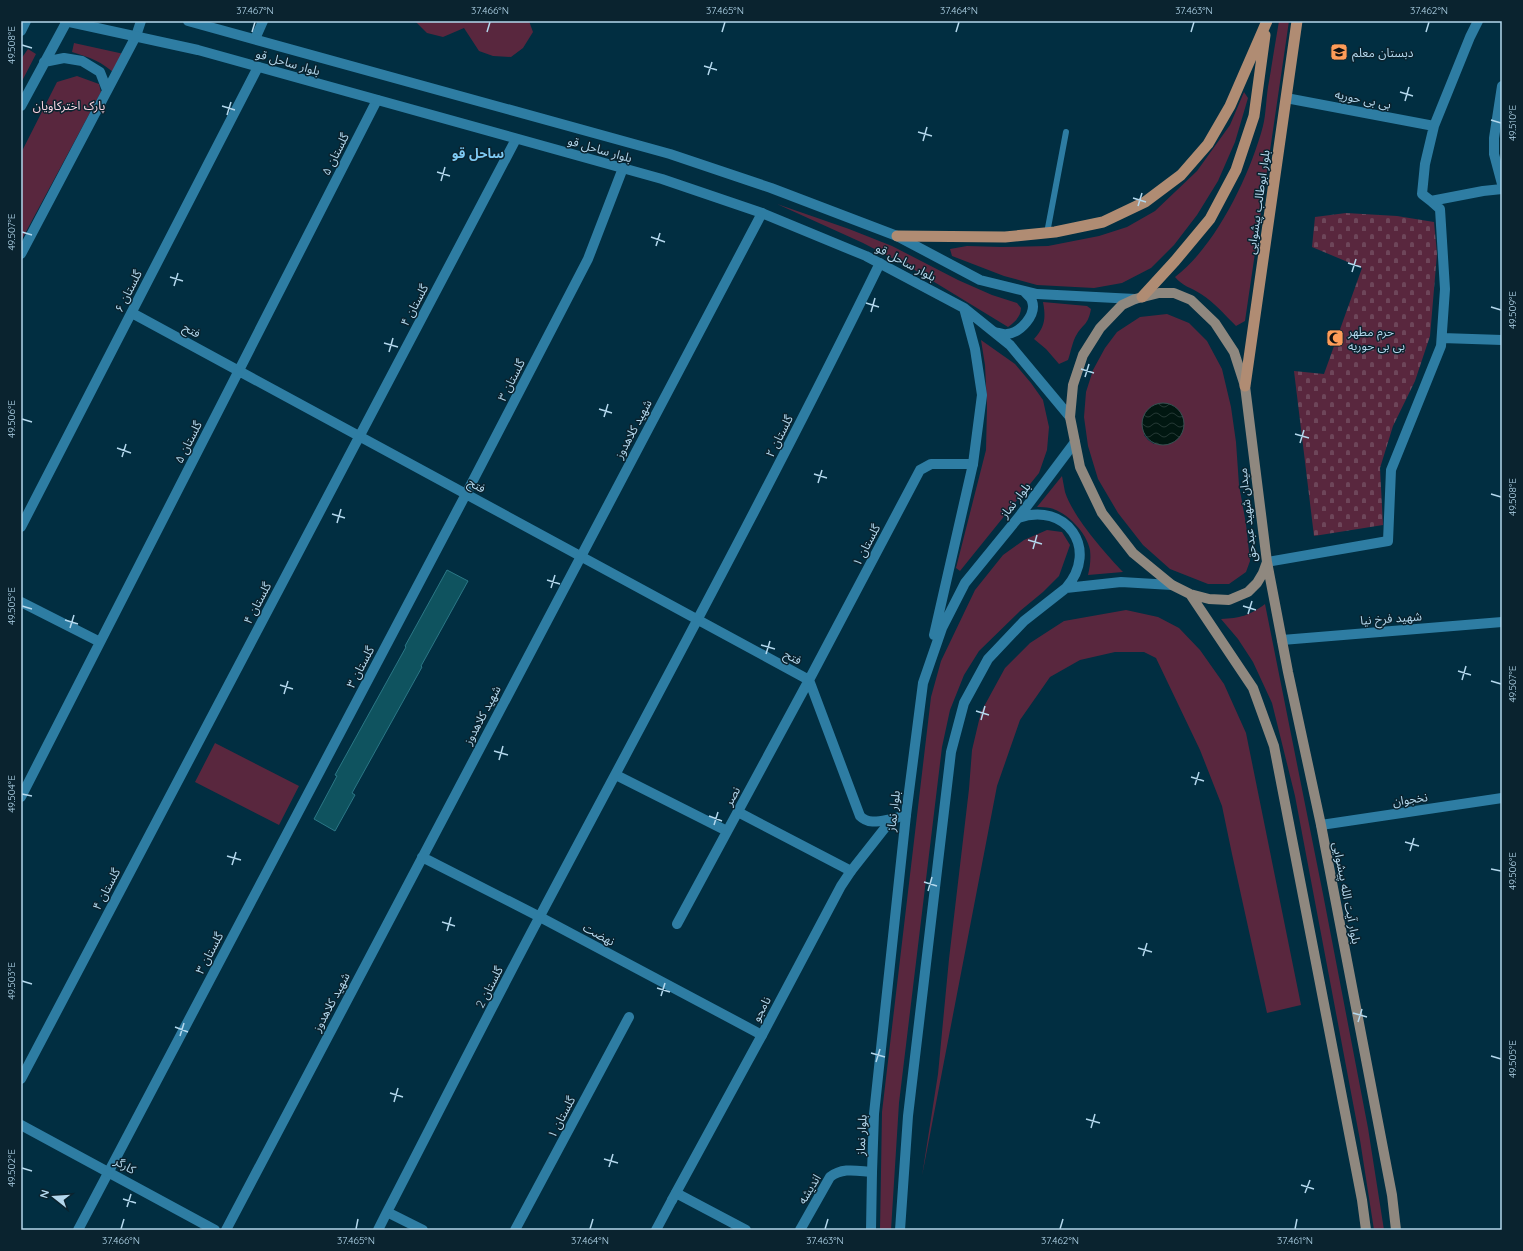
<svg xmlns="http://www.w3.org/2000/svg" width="1523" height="1251" font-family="Quicksand,'Noto Sans Arabic',sans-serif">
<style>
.green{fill:#59273e;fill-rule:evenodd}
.cemetery{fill:url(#cemetery-stones)}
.water{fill:url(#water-waves);stroke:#375153}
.building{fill:#0f535f;stroke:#2b7786}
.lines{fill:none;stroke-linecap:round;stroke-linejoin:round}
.service{stroke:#2e7da3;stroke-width:6}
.minor{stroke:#2e7da3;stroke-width:10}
.tertiary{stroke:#2e7da3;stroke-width:10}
.secondary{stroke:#2e7da3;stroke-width:10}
.primary{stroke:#8f887f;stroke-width:10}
.trunk{stroke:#b08c73;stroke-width:11}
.ticks{fill:none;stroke:#b4d8ed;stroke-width:1.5}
.labels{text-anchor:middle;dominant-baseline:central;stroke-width:3;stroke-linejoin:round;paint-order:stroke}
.poi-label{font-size:12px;fill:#b4d8ed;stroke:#0a232f;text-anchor:start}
.street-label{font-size:12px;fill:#b4d8ed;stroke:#0a232f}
.park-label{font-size:12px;fill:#fcd7e5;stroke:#0a232f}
.neighbourhood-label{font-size:13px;font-weight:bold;fill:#7ecaf3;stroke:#0a232f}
.neatline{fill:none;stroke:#b4d8ed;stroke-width:1.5}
.ticks-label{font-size:10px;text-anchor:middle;fill:#b4d8ed}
</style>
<defs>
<pattern id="cemetery-stones" width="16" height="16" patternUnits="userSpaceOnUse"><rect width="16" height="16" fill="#59273e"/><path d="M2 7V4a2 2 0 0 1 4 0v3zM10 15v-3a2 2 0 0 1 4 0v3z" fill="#6e465a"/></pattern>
<pattern id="water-waves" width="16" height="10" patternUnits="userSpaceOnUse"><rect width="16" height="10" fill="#011711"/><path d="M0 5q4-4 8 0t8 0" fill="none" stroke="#243834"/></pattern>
</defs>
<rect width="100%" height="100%" fill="#012e41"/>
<path class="green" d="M415 21H529L533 32 523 48 511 57 493 56 479 51 464 28 443 37 427 33Z
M1279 21H1289L1245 321 1236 326C1225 315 1215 303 1201 294 1192 288 1182 286 1175 277 1216 246 1250 175 1263 126 1266 114 1266 100 1268 87 1272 65 1275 43 1279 21Z
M74 43 124 54 116 75C103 62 89 57 72 52Z
M28 49 36 54 21 83V59Z
M77 76 99 84 101 92 21 241V153L57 82Z
M1244 92 1248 98 1235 142 1218 181 1197 215 1174 245 1151 268 1122 283 1094 288 1037 285 1004 276 952 256 950 249 967 246 1001 247 1048 246 1099 236 1127 227 1155 211 1197 171 1230 125Z
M777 204 849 229 892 246 958 280 992 295 1017 303 1021 308C1021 316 1015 322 1008 327L913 269 863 243Z
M1043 302 1087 306 1091 309C1088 325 1084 323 1077 334 1072 342 1071 352 1068 360L1059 364 1046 349 1034 339C1045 327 1046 318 1043 302Z
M1167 314 1189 323 1207 341 1222 369 1231 407 1236 442 1239 485 1246 524 1250 561 1246 572 1229 584H1208L1170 569 1143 545 1118 513 1098 479 1088 446 1084 417 1086 392 1093 370 1105 348 1117 332 1140 317ZM1161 404H1168L1174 407 1154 444 1148 440 1144 435Z
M981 340 1015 364 1031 383 1043 400 1049 427 1047 450 1039 473 960 571 956 568 986 450 987 406 985 365Z
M1062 476C1063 481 1064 487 1065 492 1073 517 1105 553 1123 572L1088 575C1090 567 1091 559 1090 550 1087 533 1067 512 1050 508 1046 507 1041 507 1037 507Z
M1047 530 1062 532 1070 545 1059 576 1043 592 1020 611 979 651 964 675 950 710 942 747 899 1103 891 1230H880L882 1112 931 697 941 661 975 590 1003 555 1024 540Z
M1265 604 1323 894 1368 1128 1384 1230H1374L1360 1140 1295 796 1272 703 1253 662 1238 639 1221 619C1240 618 1249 616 1265 604Z
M1126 610 1158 617 1179 628 1200 650 1224 684 1246 733 1301 1005 1267 1013 1232 854 1222 806 1200 750 1156 658 1144 652H1115L1080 660 1050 677 1020 720 997 786 922 1176 938 1074 949 959 969 789 972 750 981 712 1005 668 1030 643 1064 621Z
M215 743 299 786 279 825 195 782Z"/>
<path class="cemetery" d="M1346 213 1397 216 1434 222 1437 254 1430 336 1415 381 1393 426 1380 468 1383 525 1314 536 1294 371 1324 374 1362 268 1312 247 1315 217Z"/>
<path class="water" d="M1142 424a21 21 0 1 1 42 0a21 21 0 1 1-42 0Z"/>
<path class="building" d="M447 570 468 581 421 666 422 667 352 793 355 795 335 831 314 819 337 776 335 775 406 647 405 646Z"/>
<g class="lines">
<path class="service" d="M1047 233 1066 132"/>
<path class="minor" d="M1478 21 1470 37 1434 126 1425 164 1422 194 1431 201 1483 191 1502 189
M21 31 26 21
M255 39 263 21
M1286 98 1434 126
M132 313 809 680
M1442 338 1502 340
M21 527 258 67
M1267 562 1388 541 1391 470 1441 346 1445 289 1440 209 1431 201
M21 602 100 642
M1282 640 1502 622
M809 680 860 816C869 825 880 821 892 819
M616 775 727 831
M21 797 377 100
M738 812 851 871
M422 857 540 917 762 1035
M677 924 809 680 920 470 931 464H973
M21 1079 516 139
M676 1193 746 1230
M387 1212C438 1113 488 1014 540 916 655 699 772 484 880 263
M78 1230 466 494 588 259 623 168
M226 1230 762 213
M378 1230 387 1212 423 1230
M515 1230 629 1017
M656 1230 672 1200
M800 1230 830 1177C843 1167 857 1171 872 1172"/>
<path class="tertiary" d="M44 62 64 58 82 61 100 72 107 90
M1502 86 1494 138V154L1502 184
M21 106 67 21
M21 254 136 36 141 21
M1321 825 1502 798
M21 1125 215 1230
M672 1200 762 1035 841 886 851 871 892 819 906 815"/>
<path class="secondary" d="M65 21 198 50 662 179 762 213 866 256 964 308 1010 345 1070 417
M188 21 670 154 771 188 897 236 980 280 1037 294 1135 299
M995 332C999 333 1003 335 1007 334 1020 333 1037 315 1032 301 1031 297 1026 294 1024 291
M1018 518C1066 501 1100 549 1066 588
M934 635 973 464 982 395 975 349 964 308
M871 1230 872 1172 874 1114 906 815 923 683 942 628 965 583 1018 518 1075 442
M900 1230 908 1116 951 752 964 703 988 659 1024 621 1066 588 1121 582 1172 585"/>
<path class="primary" d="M1159 293H1174L1191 300 1215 323 1234 352 1245 386 1267 562 1263 573 1257 583 1248 592 1229 600 1209 599 1190 594 1172 585 1133 553 1102 513 1080 467 1070 417 1073 385 1083 355 1100 328 1122 305 1135 299Z
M1267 562 1288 672 1321 825 1392 1195 1396 1230
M1190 594 1253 688 1274 746 1362 1200 1366 1230"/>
<path class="trunk" d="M897 236 1005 237 1055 232 1103 222 1145 202 1181 175 1208 144 1230 106 1267 21
M1142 297 1175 261 1210 219 1236 170 1254 116 1265 35
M1245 386 1297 21"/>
</g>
<path class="ticks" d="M252 32 255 22M487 32 490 22M722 32 725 22M956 32 959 22M1191 32 1194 22M1426 32 1429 22M22 45 32 48M704 66 717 70M708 75 712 62M1400 92 1413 96M1405 101 1409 87M222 106 235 110M227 115 231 102M1491 120 1501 123M918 132 932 136M923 141 927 127M437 172 450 176M441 181 445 167M1133 198 1146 202M1138 206 1142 193M22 232 32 235M651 237 665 242M656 246 660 233M1348 263 1361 267M1352 272 1356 259M170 277 183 281M174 286 178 273M866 303 879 307M1491 307 1501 310M871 312 875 298M384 343 398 347M389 352 393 338M1081 369 1094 373M1085 377 1089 364M599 409 612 413M604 417 608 404M22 419 32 422M1295 434 1309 438M1300 443 1304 430M117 448 131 453M122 457 126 444M814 474 827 478M818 483 822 470M1491 494 1501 497M332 514 345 518M337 523 341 509M1028 540 1042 544M1033 549 1037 535M547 580 560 584M551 588 555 575M22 606 32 609M1243 606 1256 610M1248 614 1252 601M65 620 78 624M70 628 74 615M761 645 775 649M766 654 770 641M1458 671 1471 675M1462 680 1466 666M1491 681 1501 684M280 685 293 689M284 694 288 681M976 711 989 715M981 720 985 706M494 751 508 755M499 760 503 746M1191 777 1204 781M1195 785 1199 772M22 794 32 796M709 816 722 821M714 825 718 812M1405 842 1419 846M1410 851 1414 838M227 856 241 860M232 865 236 852M1491 869 1501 871M924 882 937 886M928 891 932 877M442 922 455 926M447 931 451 917M1138 948 1152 952M1143 956 1147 943M22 981 32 984M657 988 670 992M661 996 665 983M1353 1013 1367 1017M1358 1022 1362 1009M175 1027 188 1032M180 1036 184 1023M871 1053 885 1057M1491 1056 1501 1059M876 1062 880 1049M390 1093 403 1097M394 1102 398 1088M1086 1119 1100 1123M1091 1128 1095 1114M604 1159 618 1163M609 1167 613 1154M22 1168 32 1171M1301 1185 1314 1189M1305 1193 1310 1180M123 1199 136 1203M127 1207 131 1194M121 1229 124 1219M356 1229 358 1219M590 1229 593 1219M825 1229 828 1219M1060 1229 1063 1219M1295 1229 1297 1219"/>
<defs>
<g id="school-square" transform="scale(0.9)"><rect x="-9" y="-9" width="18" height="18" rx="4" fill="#fe9c58" stroke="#0a232f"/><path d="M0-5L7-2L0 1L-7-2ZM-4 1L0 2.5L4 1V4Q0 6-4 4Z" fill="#111"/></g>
<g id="mosque-square" transform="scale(0.9)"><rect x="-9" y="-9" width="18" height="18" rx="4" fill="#fe9c58" stroke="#0a232f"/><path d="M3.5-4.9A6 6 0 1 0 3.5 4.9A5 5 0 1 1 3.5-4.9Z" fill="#111"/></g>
</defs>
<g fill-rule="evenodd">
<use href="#school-square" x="1339" y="52"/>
<use href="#mosque-square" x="1335" y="338"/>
</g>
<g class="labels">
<g class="poi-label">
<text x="1352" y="52">دبستان معلم</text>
<text x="1348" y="331">حرم مطهر<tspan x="1348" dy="14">بی بی حوریه</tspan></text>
</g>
<g class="street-label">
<text transform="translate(288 62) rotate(16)">بلوار ساحل قو</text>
<text transform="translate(1363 99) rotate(11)">بی بی حوریه</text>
<text transform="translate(600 149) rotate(16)">بلوار ساحل قو</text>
<text transform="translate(335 154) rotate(-63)">گلستان ۵</text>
<text transform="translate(1258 202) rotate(-82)">بلوار ابوطالب پیشوایی</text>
<text transform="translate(906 262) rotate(28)">بلوار ساحل قو</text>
<text transform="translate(128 291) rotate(-63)">گلستان ۶</text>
<text transform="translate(414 305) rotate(-62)">گلستان ۴</text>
<text transform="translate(192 330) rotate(29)">فتح</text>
<text transform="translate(511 380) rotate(-63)">گلستان ۳</text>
<text transform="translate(633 429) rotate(-62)">شهید کلاهدوز</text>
<text transform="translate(779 436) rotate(-63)">گلستان ۲</text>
<text transform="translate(188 442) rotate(-63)">گلستان ۵</text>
<text transform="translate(477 485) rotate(29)">فتح</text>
<text transform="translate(1015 500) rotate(-52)">بلوار نماز</text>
<text transform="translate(1247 515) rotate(-96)">میدان شهید عبدحق</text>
<text transform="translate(866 545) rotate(-62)">گلستان ۱</text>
<text transform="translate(257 603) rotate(-62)">گلستان ۴</text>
<text transform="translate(1391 618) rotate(-4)">شهید فرخ نیا</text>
<text transform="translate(793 657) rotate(28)">فتح</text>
<text transform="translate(360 667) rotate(-62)">گلستان ۳</text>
<text transform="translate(482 715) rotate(-62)">شهید کلاهدوز</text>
<text transform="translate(732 796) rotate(-61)">نصر</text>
<text transform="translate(1410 799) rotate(-8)">نخجوان</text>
<text transform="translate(893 811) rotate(-83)">بلوار نماز</text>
<text transform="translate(106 889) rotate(-62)">گلستان ۴</text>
<text transform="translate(1347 893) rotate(79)">بلوار آیت الله پیشوایی</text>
<text transform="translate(599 934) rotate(28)">نهضت</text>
<text transform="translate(209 953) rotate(-62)">گلستان ۳</text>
<text transform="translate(489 987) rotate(-63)">گلستان 2</text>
<text transform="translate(331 1002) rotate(-62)">شهید کلاهدوز</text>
<text transform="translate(761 1009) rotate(-62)">نامجو</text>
<text transform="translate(561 1117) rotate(-62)">گلستان ۱</text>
<text transform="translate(861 1135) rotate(-87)">بلوار نماز</text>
<text transform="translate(125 1165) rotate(29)">کارگر</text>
<text transform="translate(809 1189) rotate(-59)">اندیشه</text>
</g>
<g class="park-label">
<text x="69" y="105">پارک اخترکاویان</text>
</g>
<g class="neighbourhood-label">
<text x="478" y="153">ساحل قو</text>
</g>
</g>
<rect width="1523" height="1251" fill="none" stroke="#0a232f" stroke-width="44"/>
<g transform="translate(54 1197) rotate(287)" stroke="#0a232f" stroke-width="3" paint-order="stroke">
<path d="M0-3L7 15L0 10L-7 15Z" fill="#b4d8ed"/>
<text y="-6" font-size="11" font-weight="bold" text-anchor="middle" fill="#b4d8ed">N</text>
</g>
<rect x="22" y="22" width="1479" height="1207" class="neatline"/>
<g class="ticks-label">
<text x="255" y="14">37.467°N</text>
<text x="490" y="14">37.466°N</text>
<text x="725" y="14">37.465°N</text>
<text x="959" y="14">37.464°N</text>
<text x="1194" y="14">37.463°N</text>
<text x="1429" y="14">37.462°N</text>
<text transform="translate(11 45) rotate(-90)" y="4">49.508°E</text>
<text transform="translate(1512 123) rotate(-90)" y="4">49.510°E</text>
<text transform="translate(11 232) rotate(-90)" y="4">49.507°E</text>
<text transform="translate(1512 310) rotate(-90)" y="4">49.509°E</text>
<text transform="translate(11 419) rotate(-90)" y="4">49.506°E</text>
<text transform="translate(1512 497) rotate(-90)" y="4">49.508°E</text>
<text transform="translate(11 606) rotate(-90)" y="4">49.505°E</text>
<text transform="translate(1512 684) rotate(-90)" y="4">49.507°E</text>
<text transform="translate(11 794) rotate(-90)" y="4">49.504°E</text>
<text transform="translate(1512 871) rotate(-90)" y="4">49.506°E</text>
<text transform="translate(11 981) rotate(-90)" y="4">49.503°E</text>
<text transform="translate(1512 1059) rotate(-90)" y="4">49.505°E</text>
<text transform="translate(11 1168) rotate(-90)" y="4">49.502°E</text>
<text x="121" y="1244">37.466°N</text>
<text x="356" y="1244">37.465°N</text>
<text x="590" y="1244">37.464°N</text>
<text x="825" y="1244">37.463°N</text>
<text x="1060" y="1244">37.462°N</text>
<text x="1295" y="1244">37.461°N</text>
</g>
</svg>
